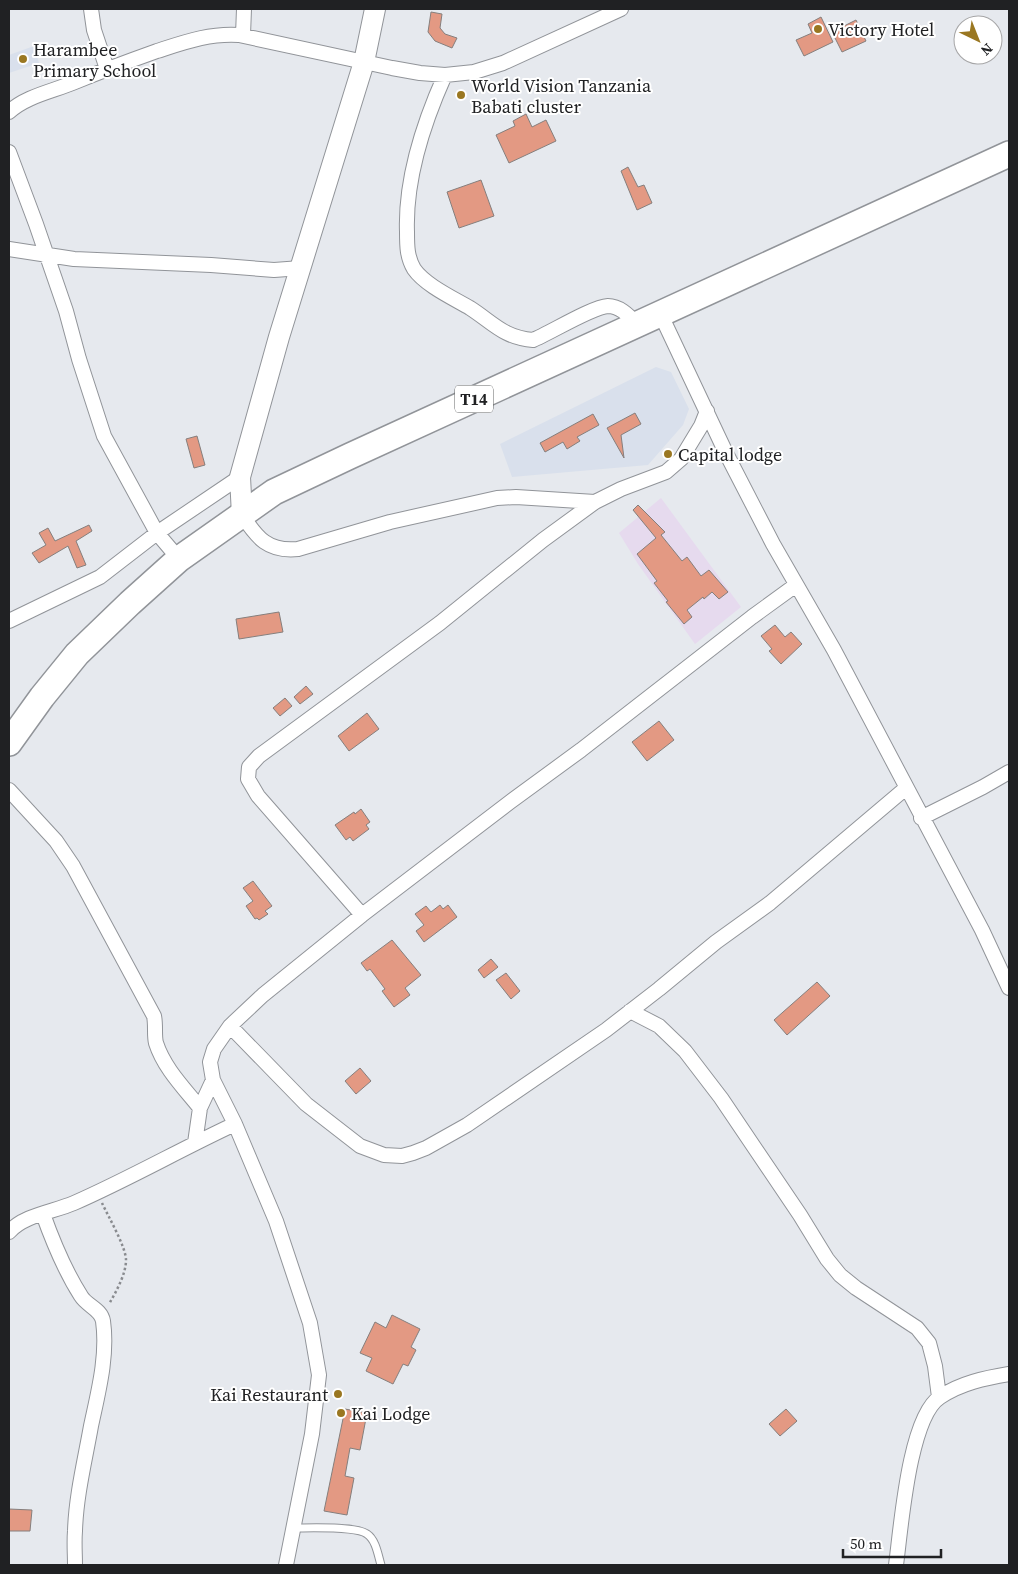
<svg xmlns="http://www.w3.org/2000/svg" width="1018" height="1574" font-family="'Source Serif 4',serif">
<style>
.built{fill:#d9e0ec}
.industrial{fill:#e6daee}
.building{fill:#e39983;stroke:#857f7d}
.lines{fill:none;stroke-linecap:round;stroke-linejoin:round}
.lane-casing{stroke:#919499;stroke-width:9}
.street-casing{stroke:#919499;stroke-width:16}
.secondary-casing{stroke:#919499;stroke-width:22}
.highway-casing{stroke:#919499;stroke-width:28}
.path{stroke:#898b8f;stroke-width:2.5;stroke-dasharray:2.5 2.5;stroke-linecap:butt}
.lane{stroke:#fff;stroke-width:7}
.street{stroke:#fff;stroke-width:14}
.secondary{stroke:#fff;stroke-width:20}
.highway{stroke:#fff;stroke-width:25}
.poi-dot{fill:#9a7721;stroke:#fff;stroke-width:2}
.labels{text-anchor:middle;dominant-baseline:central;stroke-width:4;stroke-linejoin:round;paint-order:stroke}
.shield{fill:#fff;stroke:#636465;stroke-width:1}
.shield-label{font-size:16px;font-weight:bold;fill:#202123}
.poi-label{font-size:18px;fill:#202123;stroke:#fff;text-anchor:start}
</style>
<rect width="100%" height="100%" fill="#e6e9ee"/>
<path class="built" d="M34 46 39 63 9 73V55Z
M656 367 671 372 689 409 683 425 648 465 512 477 500 444Z"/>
<path class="industrial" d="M661 498 741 607 695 644 638 564 619 533Z"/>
<path class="building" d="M431 12 442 14 440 28 445 34 457 38 452 48 435 41 428 32Z
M821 17 833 42 804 56 796 40 812 33 808 24Z
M856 20 866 41 842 52 832 32Z
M526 114 532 127 546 120 556 141 509 163 496 135 515 126 513 121Z
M628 167 638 187 644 185 652 203 637 210 621 171Z
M481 180 494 216 459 228 447 192Z
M635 413 641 424 621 435 624 458 607 428Z
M593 414 599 425 577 437 580 441 567 449 563 442 545 452 540 443Z
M197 436 205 465 194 468 186 439Z
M638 505 665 532 661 535 682 561 687 557 701 576 709 570 728 592 719 599 712 592 704 599 703 597 687 610 692 617 684 624 666 602 668 601 654 583 657 581 637 554 656 538 633 510Z
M89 525 92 531 76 541 86 565 77 568 68 546 39 563 32 553 46 545 39 533 48 528 55 541Z
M279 612 283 632 239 639 236 619Z
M775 625 785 637 791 632 802 644 781 664 769 651 772 649 761 636Z
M306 686 313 694 300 704 294 697Z
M285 698 292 706 280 716 273 708Z
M367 713 379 729 349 751 338 736Z
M659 721 674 740 647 761 632 742Z
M361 809 370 822 366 825 369 829 353 841 350 837 346 840 335 825 354 812 355 814Z
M253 881 272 906 265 911 268 914 259 920 257 918 255 919 246 906 253 901 243 888Z
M440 905 443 909 448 905 457 917 424 942 416 931 424 925 415 914 426 906 431 912Z
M392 940 421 975 405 988 410 995 394 1007 382 991 385 989 370 969 367 971 361 963Z
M491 959 498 967 484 978 478 970Z
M506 973 520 991 511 999 496 980Z
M817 982 830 996 787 1035 774 1020Z
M360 1068 371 1081 356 1094 345 1081Z
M392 1315 420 1329 411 1347 416 1350 408 1366 403 1364 393 1384 366 1371 372 1358 360 1353 375 1322 386 1328Z
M345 1409 367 1413 360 1450 350 1448 345 1476 354 1478 347 1515 324 1511Z
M786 1409 797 1421 780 1436 769 1424Z
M9 1509 32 1510 30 1531H9Z"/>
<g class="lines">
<g class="lane-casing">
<path id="lane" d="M294 1528C310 1528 356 1526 367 1534 376 1540 378 1555 381 1565"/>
</g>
<g class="street-casing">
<path id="street" d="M91 9 94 30 107 69
M243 35 244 9
M445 75C423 124 405 178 407 232 407 246 407 257 414 269 425 285 453 298 470 308 492 322 504 338 533 340 550 333 592 307 608 306 620 306 629 316 637 324
M9 112C26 96 54 91 75 82 102 71 129 61 157 51 185 42 210 33 239 35L392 68 420 73 445 75 474 72 503 63 621 9
M9 152 36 224 66 311 79 359 104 436 157 533 179 559
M9 249 74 259 211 265 274 270 301 268
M660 313 726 453 773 544 834 650 982 930 1009 988
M242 515C257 538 268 552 298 549L390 522 497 498 516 497 595 502
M9 621 100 577 157 533 240 477
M9 790 56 841 73 866 154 1016C156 1025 154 1035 156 1043 164 1068 184 1088 200 1108
M921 818 983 787 1009 772
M362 915 258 796 248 779 249 767 259 756 440 623 543 540 595 502 621 489 666 472 681 459 701 426 707 411
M630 1011 659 1026 685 1051 721 1098 800 1215 827 1259 840 1275 856 1288 917 1328 929 1343 935 1366 939 1397
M230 1026 306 1104 360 1146 384 1155 402 1156 413 1153 426 1148 467 1125 606 1030 659 989 716 942 770 903 906 788
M195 1143 200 1108 213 1080
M43 1214C53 1242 65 1271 81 1296 87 1306 101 1309 103 1321 108 1356 98 1393 91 1426 85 1460 76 1496 75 1531 74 1542 75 1554 75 1565
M9 1232C24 1215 53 1212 74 1203 129 1179 181 1149 235 1124
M286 1565 312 1434 319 1375 310 1323 276 1221 235 1124 213 1080 210 1062 214 1049 230 1026 263 995 362 915 510 802 581 750 752 617 796 585
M896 1565C901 1528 909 1417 940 1397 961 1383 985 1378 1009 1374"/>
</g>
<g class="secondary-casing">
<path id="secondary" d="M242 515 240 477 279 337 364 62 375 9"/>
</g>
<g class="highway-casing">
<path id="highway" d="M9 743 42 697 77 654 130 603 179 559 274 492 350 456 1009 154"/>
</g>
<path class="path" d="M102 1203C108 1216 126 1247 126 1260 126 1274 116 1292 109 1304"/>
<use href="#lane" class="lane"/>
<use href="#street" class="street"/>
<use href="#secondary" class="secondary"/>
<use href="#highway" class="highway"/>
</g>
<g class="poi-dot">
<circle cx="818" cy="29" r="5"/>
<circle cx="23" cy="59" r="5"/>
<circle cx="461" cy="95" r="5"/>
<circle cx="668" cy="454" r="5"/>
<circle cx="338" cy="1394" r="5"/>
<circle cx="341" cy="1413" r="5"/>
</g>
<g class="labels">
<rect class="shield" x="455" y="385.5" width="38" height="27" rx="4"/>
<g class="shield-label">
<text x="474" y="399">T14</text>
</g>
<g class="poi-label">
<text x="828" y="29">Victory Hotel</text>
<text x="33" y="49">Harambee<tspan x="33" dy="21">Primary School</tspan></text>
<text x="471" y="85">World Vision Tanzania<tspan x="471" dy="21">Babati cluster</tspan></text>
<text x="678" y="454">Capital lodge</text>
<text x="328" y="1394" text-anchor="end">Kai Restaurant</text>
<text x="351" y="1413">Kai Lodge</text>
</g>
</g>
<rect width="1018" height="1574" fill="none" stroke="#202123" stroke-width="20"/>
<g transform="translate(978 40) rotate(137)"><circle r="24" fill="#ffffff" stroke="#a6a6a7"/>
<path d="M0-4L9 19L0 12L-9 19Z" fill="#9a7721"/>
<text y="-8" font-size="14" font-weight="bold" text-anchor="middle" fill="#202123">N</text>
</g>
<path d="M843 1549v8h98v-8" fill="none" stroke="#202123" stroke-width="2.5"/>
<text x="850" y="1549" font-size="15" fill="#202123" stroke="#ffffff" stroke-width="4" paint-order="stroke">50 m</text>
</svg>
